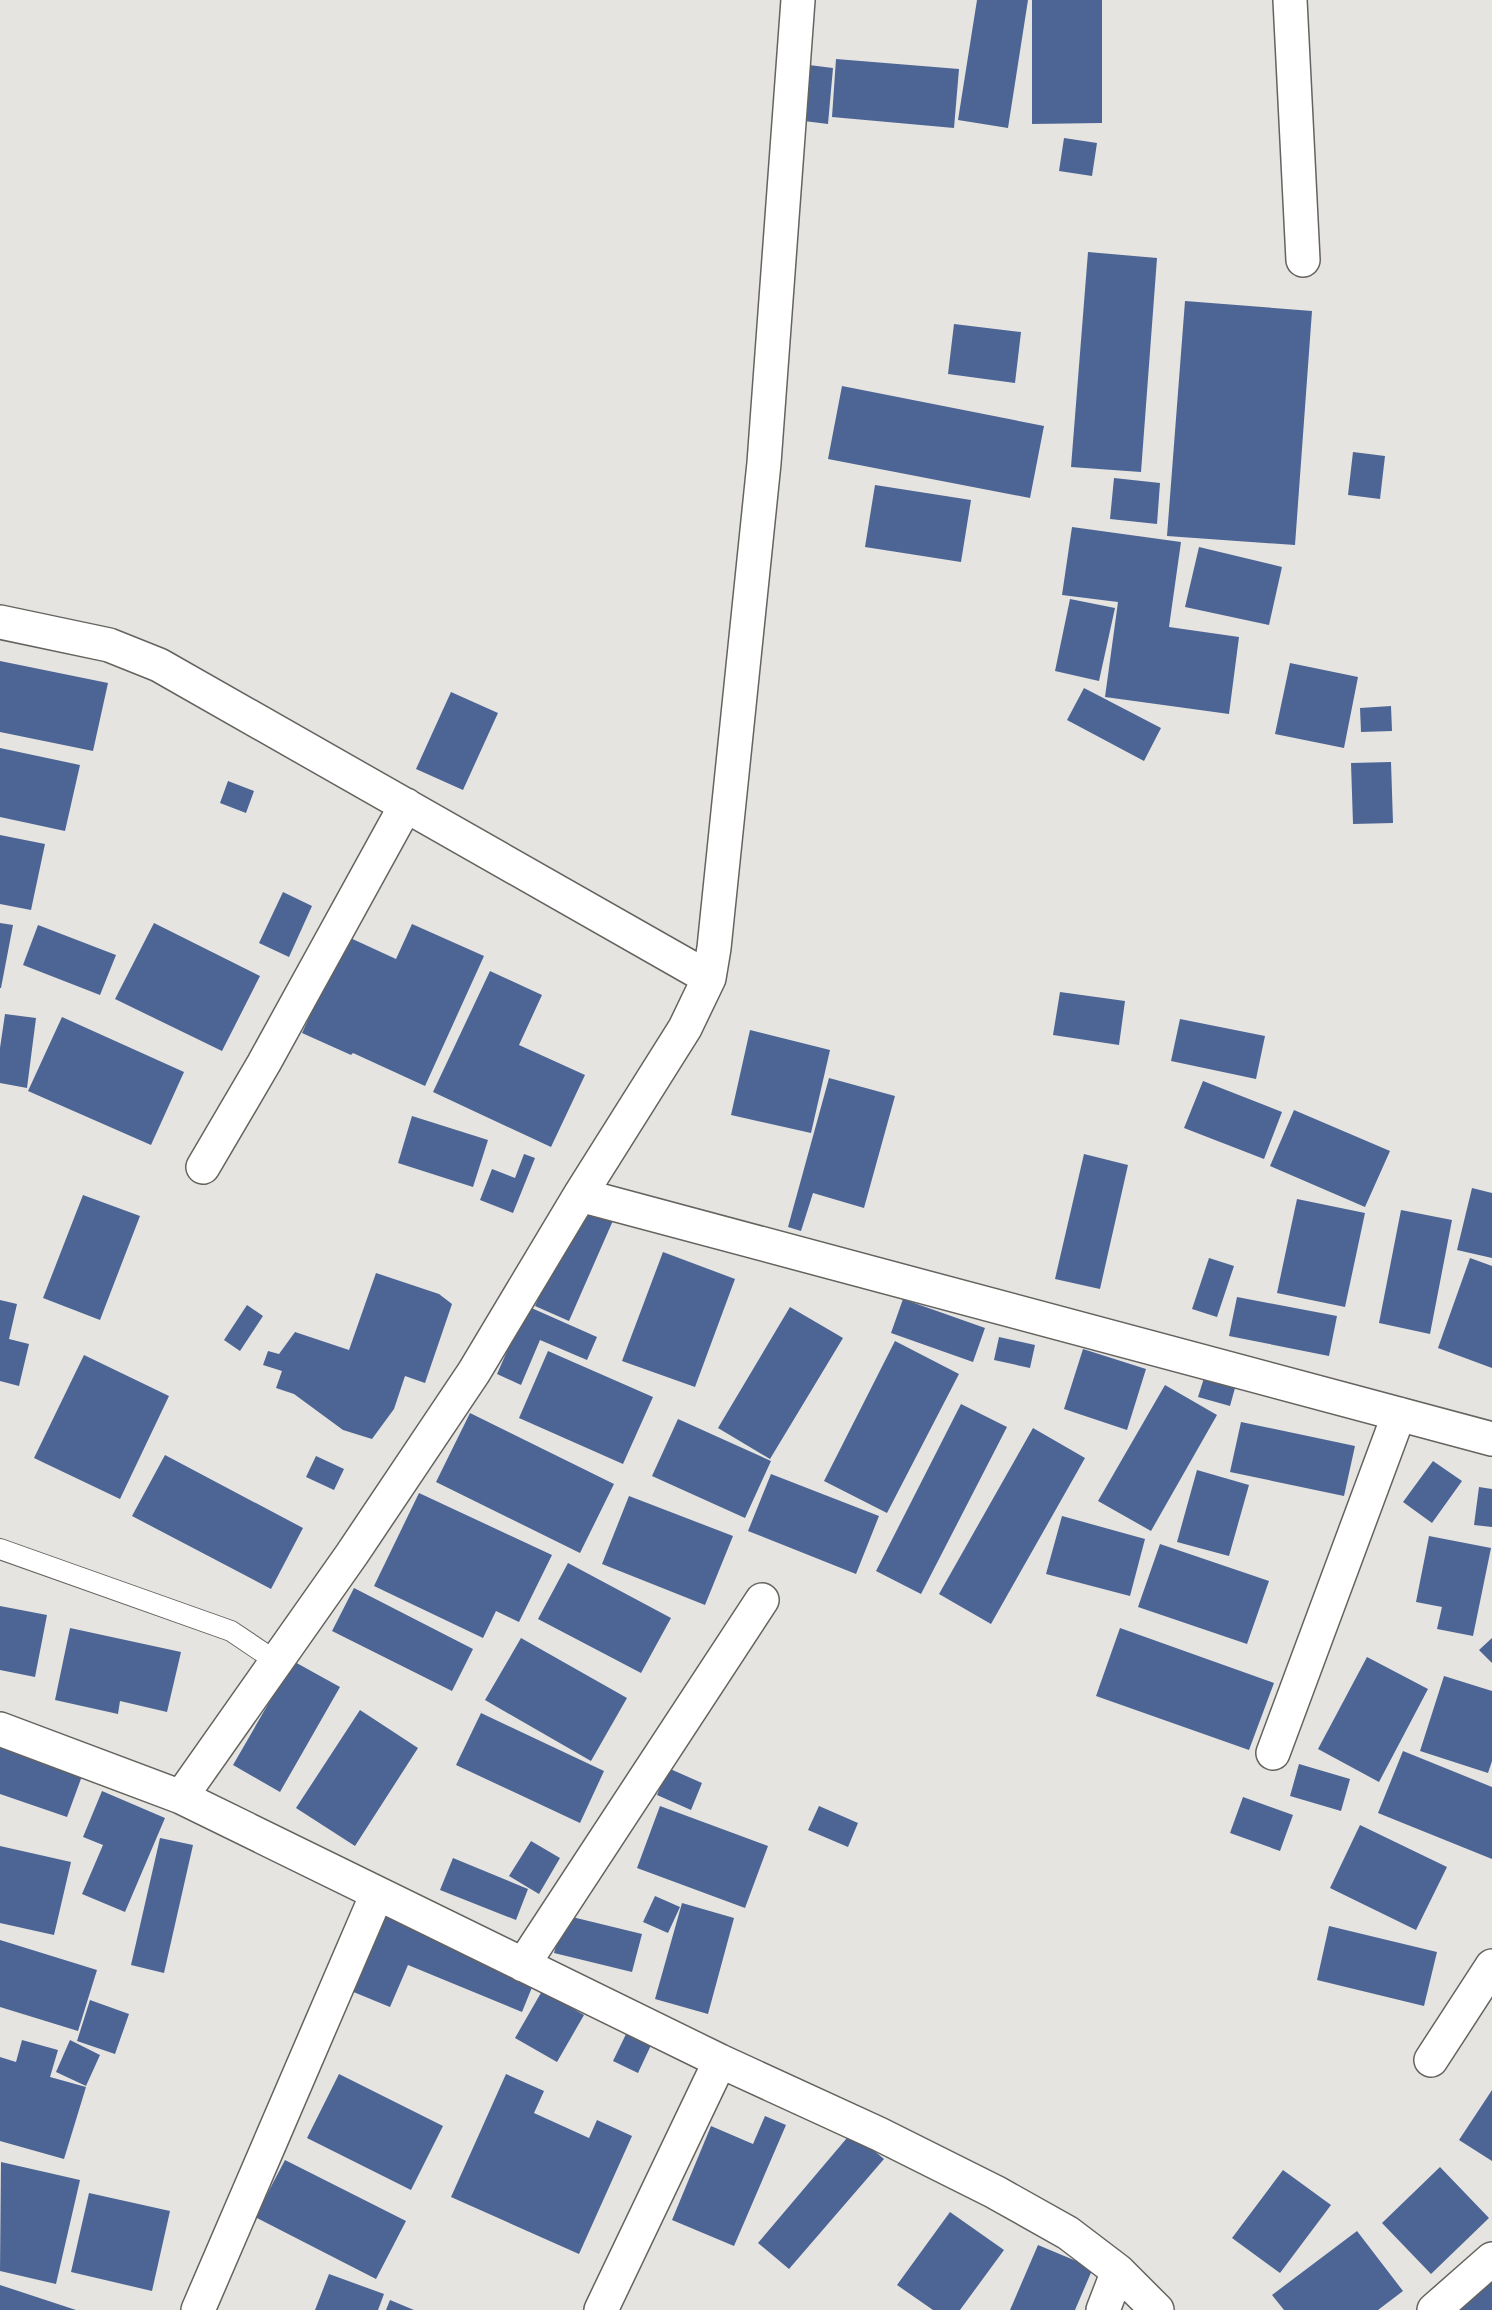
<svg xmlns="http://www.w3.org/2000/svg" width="1492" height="2310" font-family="Barlow,sans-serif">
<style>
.building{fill:#4d6594}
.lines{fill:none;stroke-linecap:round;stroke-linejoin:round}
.lane-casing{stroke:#64635f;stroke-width:22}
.street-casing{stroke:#64635f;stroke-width:36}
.lane{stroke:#fff;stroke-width:20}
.street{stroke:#fff;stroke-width:33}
</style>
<rect width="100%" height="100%" fill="#e6e4e0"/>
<path class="building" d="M977 0H1028L1008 128 958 120Z
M1032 0H1102V123L1032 124Z
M836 59 959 69 954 128 832 117Z
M809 65 833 68 828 124 804 121Z
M1064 138 1097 143 1092 176 1059 171Z
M1088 252 1157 258 1141 472 1071 467Z
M1185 301 1312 311 1295 545 1167 536Z
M954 324 1021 332 1015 383 948 374Z
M842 386 1044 426 1030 498 828 459Z
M1353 452 1385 456 1380 499 1348 495Z
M1114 478 1160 483 1157 524 1110 519Z
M875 485 971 500 961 562 865 547Z
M1072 527 1181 542 1169 627 1239 637 1229 714 1105 697 1118 602 1062 595Z
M1199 547 1282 567 1269 625 1185 607Z
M1070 599 1115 608 1099 681 1055 671Z
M0 661 108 683 93 751 0 732Z
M1290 663 1358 677 1344 748 1275 734Z
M1084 688 1161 728 1144 761 1067 720Z
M451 692 498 713 463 790 416 769Z
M1391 706 1392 731 1361 732 1360 708Z
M0 748 80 765 65 831 0 817Z
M1391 762 1393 823 1353 824 1351 763Z
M228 781 254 791 246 813 220 803Z
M0 835 45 844 31 910 0 904Z
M283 892 312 906 289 957 259 943Z
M0 923 13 925 1 988H0Z
M154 923 260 976 222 1051 115 999Z
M412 924 484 956 425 1086 353 1053 351 1055 302 1033 346 936 396 959Z
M38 925 116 955 100 995 23 965Z
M490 971 542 995 519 1045 585 1075 551 1147 433 1092Z
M1060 992 1125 1001 1119 1045 1053 1035Z
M5 1014 36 1018 27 1088 0 1083V1048Z
M62 1017 184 1072 151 1145 28 1091Z
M1180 1019 1265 1036 1256 1079 1171 1061Z
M750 1030 830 1050 811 1133 731 1115Z
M829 1078 895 1096 864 1208 813 1193 801 1231 788 1227Z
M1203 1081 1282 1112 1264 1159 1184 1128Z
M1294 1110 1390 1151 1365 1207 1270 1166Z
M412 1116 488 1140 473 1187 398 1163Z
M524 1154 535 1158 513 1213 480 1200 492 1169 515 1178Z
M1084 1154 1128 1165 1100 1289 1055 1279Z
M1472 1188 1492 1193V1258L1457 1250Z
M83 1195 140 1216 100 1320 43 1298Z
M1297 1199 1365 1213 1345 1307 1277 1293Z
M581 1202 615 1216 569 1321 535 1306Z
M1401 1210 1452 1220 1430 1334 1379 1323Z
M663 1252 735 1279 695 1387 622 1361Z
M1209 1258 1234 1266 1217 1317 1192 1309Z
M1470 1258 1492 1266V1368L1438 1348Z
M376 1273 439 1294 452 1304 425 1383 405 1376 394 1409 372 1439 343 1430 294 1394 276 1388 282 1371 263 1365 268 1351 279 1354 295 1332 349 1350Z
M1237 1297 1337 1316 1329 1356 1229 1336Z
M903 1299 985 1328 973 1362 891 1333Z
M0 1300 17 1304 9 1339 29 1344 19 1386 0 1381Z
M247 1305 263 1316 240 1351 224 1340Z
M527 1306 597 1337 587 1360 540 1340 521 1385 497 1374Z
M790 1307 843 1338 770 1459 718 1428Z
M999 1337 1035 1345 1030 1368 994 1360Z
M895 1341 959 1374 887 1513 824 1481Z
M1083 1349 1146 1369 1127 1430 1064 1409Z
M548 1351 653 1397 623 1464 519 1418Z
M84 1355 169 1396 120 1499 34 1458Z
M1204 1378 1235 1388 1230 1406 1198 1397Z
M1165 1385 1217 1415 1151 1531 1098 1501Z
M961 1404 1007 1427 921 1594 876 1571Z
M470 1413 614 1484 580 1553 436 1482Z
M678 1419 771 1461 745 1518 652 1476Z
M1241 1422 1355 1446 1344 1496 1230 1472Z
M1033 1428 1085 1458 991 1624 939 1594Z
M165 1455 303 1528 271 1589 132 1516Z
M316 1456 344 1469 334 1490 306 1477Z
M1433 1461 1462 1481 1432 1523 1403 1502Z
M1197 1470 1249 1485 1229 1556 1177 1542Z
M771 1474 879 1516 856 1574 748 1531Z
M1479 1487 1492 1489V1527L1474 1525Z
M419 1493 552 1555 519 1622 496 1611 483 1638 374 1586Z
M629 1496 733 1536 705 1605 602 1564Z
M1062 1516 1145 1539 1130 1596 1046 1574Z
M1429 1536 1491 1548 1473 1636 1437 1629 1442 1607 1416 1602Z
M1160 1544 1269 1581 1247 1644 1138 1607Z
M568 1563 671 1618 641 1673 538 1619Z
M354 1588 473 1649 452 1691 332 1631Z
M0 1606 47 1615 35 1677 0 1670Z
M70 1628 181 1652 167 1712 120 1701 118 1714 55 1700Z
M1120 1628 1274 1683 1249 1750 1096 1696Z
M521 1638 627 1698 591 1761 485 1700Z
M1492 1638V1663L1479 1650Z
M1367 1657 1428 1689 1379 1782 1318 1749Z
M293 1661 340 1687 280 1792 233 1765Z
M1444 1676 1492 1691V1761L1488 1773 1420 1751Z
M360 1710 418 1748 355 1846 296 1808Z
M481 1713 604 1771 580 1823 456 1765Z
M0 1747 82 1776 67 1817 0 1794Z
M1403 1751 1492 1787V1859L1378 1813Z
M1299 1764 1350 1779 1341 1811 1290 1796Z
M668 1768 702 1783 691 1810 657 1795Z
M102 1791 165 1818 125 1912 82 1894 103 1845 83 1837Z
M1243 1797 1293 1815 1280 1851 1230 1833Z
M660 1806 768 1846 745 1908 637 1868Z
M819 1806 858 1823 848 1847 808 1830Z
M1360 1825 1447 1867 1416 1930 1330 1888Z
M160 1838 193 1845 164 1973 131 1965Z
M531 1841 560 1858 539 1894 509 1876Z
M0 1846 71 1862 54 1935 0 1923Z
M453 1858 528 1889 516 1920 440 1890Z
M655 1896 680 1907 668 1933 643 1922Z
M682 1903 734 1918 708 2014 655 1999Z
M384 1912 537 1975 522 2012 408 1965 390 2007 351 1991Z
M564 1915 642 1934 632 1972 554 1953Z
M1329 1926 1437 1952 1424 2006 1317 1980Z
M0 1940 97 1970 78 2031 0 2007Z
M542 1991 584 2015 557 2062 515 2038Z
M90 2000 129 2014 115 2054 77 2041Z
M627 2032 652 2043 638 2073 613 2061Z
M22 2040 58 2050 50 2077 86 2087 64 2159 0 2141V2057L16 2062Z
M70 2040 100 2055 86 2086 56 2072Z
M339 2074 443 2126 411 2190 307 2138Z
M506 2074 544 2091 534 2113 589 2138 597 2120 632 2136 579 2254 451 2197Z
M1492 2090V2161L1459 2140Z
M765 2116 786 2125 734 2246 672 2220 711 2126 753 2144Z
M852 2132 884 2159 789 2269 758 2243Z
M285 2160 406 2221 376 2279 255 2217Z
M1 2162 80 2180 56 2284 0 2271Z
M1440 2167 1489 2218 1431 2274 1382 2223Z
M1283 2170 1331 2205 1280 2273 1232 2238Z
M89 2193 170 2211 152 2291 71 2272Z
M950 2212 1004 2250 960 2310H933L897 2285Z
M1357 2231 1403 2291 1378 2310H1284L1272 2295Z
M1038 2245 1093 2268 1075 2310H1010Z
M1492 2269V2310H1459L1451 2298Z
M329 2274 384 2294 378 2310H315Z
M0 2285 76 2310H0Z
M390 2300 414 2310H386Z"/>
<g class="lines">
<g class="lane-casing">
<path id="lane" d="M0 1549 231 1631 277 1662"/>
</g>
<g class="street-casing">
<path id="street" d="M1290 0 1303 260
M0 622 109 645 159 665 709 978
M203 1167 264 1063 406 805
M580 1195 1492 1439
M0 1729 181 1797 720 2061 879 2134 995 2192 1068 2233 1118 2271 1157 2310
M1273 1753 1399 1414
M181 1797 352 1554 474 1372 580 1195 685 1028 709 978 714 948 764 463 798 0
M523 1965 762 1600
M1431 2060 1492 1966
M198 2310 377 1894
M601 2310 720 2061
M1103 2310 1118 2271
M1434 2310 1492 2259"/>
</g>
<use href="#lane" class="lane"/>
<use href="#street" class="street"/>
</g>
</svg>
